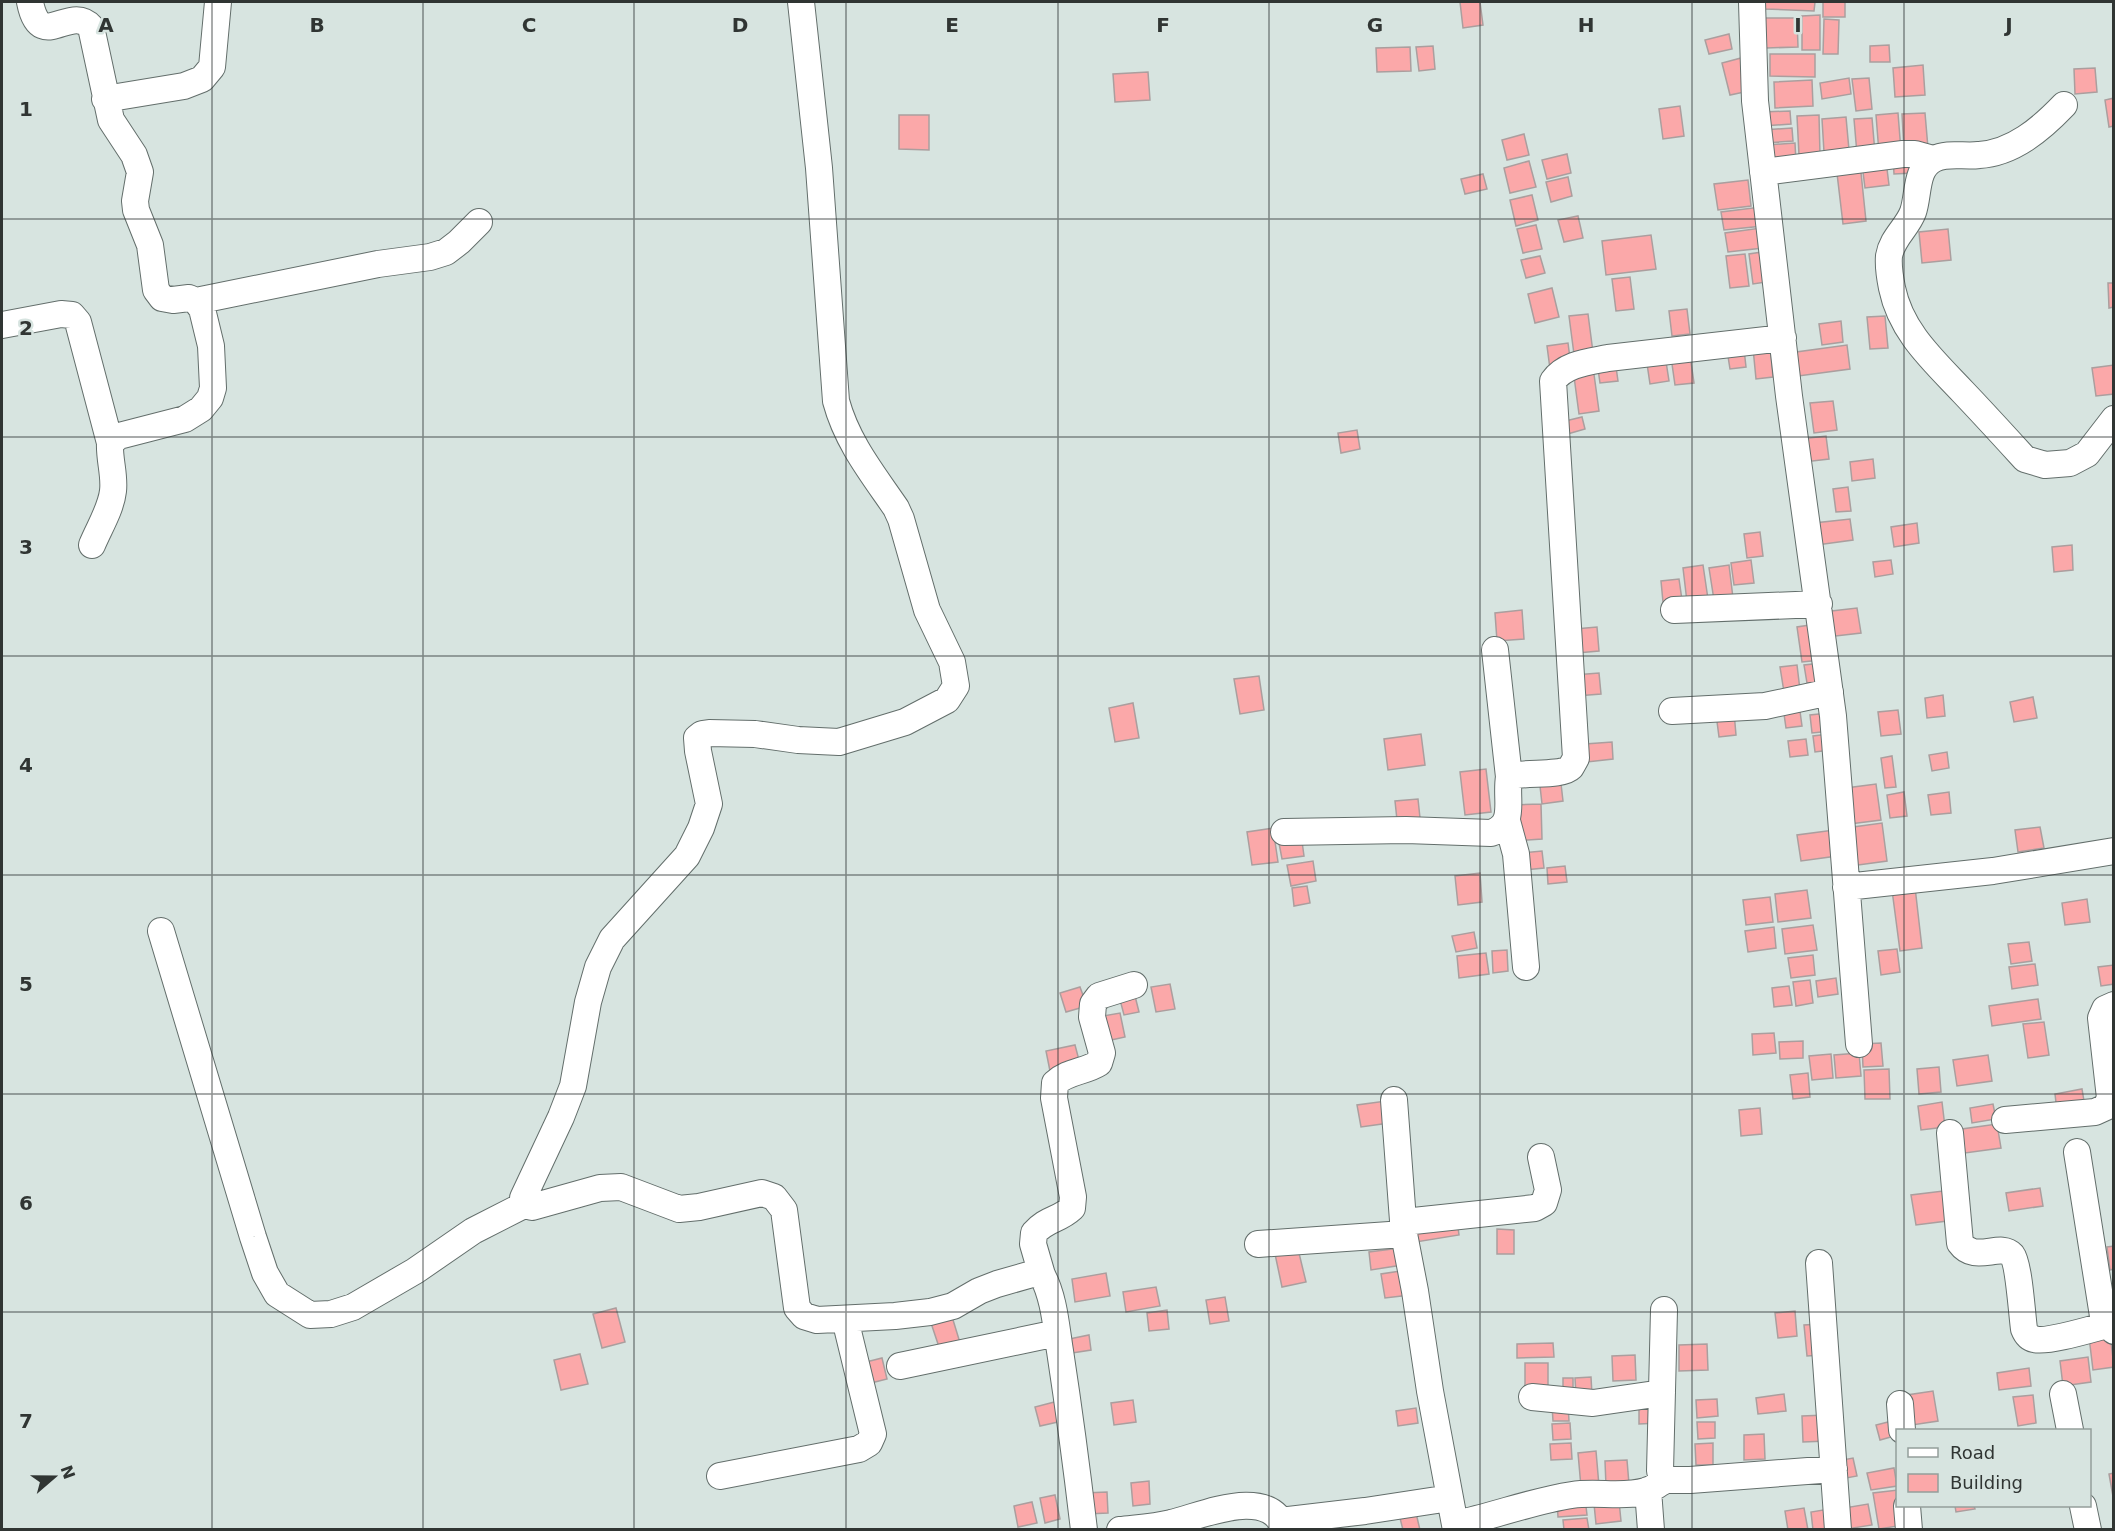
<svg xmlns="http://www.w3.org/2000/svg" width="2115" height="1531" font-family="'DejaVu Sans',sans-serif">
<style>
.building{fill:#fba8a9;stroke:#ab9e9e;stroke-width:1.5}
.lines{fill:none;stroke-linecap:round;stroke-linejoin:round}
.minor-casing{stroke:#636e6b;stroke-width:28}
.minor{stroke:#fff;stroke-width:26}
.grid{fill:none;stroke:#303533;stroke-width:1.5;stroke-opacity:0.55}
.grid-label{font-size:20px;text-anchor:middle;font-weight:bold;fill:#303533;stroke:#d7e4e0;stroke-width:5;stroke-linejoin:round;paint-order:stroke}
</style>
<rect width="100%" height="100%" fill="#d7e4e0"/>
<path class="building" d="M1460 2H1480L1483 25 1463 28Z
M1765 2H1815L1814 11 1765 9Z
M1823 2H1845V17H1823Z
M1820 15V50H1802V16Z
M1765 18H1797L1798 47 1766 48Z
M1824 19 1839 20 1838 54H1823Z
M1729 34 1732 49 1709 54 1705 40Z
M1889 45 1890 62H1870V46Z
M1433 46 1435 69 1419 71 1416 47Z
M1410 47 1411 71 1377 72 1376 48Z
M1770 54H1815V77L1770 76Z
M1741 58 1749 91 1730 95 1722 63Z
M1923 65 1925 95 1895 97 1893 68Z
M2095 68 2097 92 2075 94 2074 69Z
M1148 72 1150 100 1115 102 1113 74Z
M1849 78 1851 94 1822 99 1820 83Z
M1869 78 1872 109 1856 111 1852 79Z
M1812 80 1813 106 1775 108 1774 82Z
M2114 98V126L2109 127 2105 100Z
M1680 106 1684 136 1663 139 1659 109Z
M1790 111 1791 124 1763 126V112Z
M1898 113 1901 151 1879 153 1876 115Z
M1925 113 1928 148 1904 150 1902 114Z
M899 115H929V150L899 149Z
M1819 115 1820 155H1799L1797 116Z
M1846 117 1849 150 1824 152 1822 119Z
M1872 118 1875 153 1857 154 1854 119Z
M1792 128 1793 141 1764 143 1763 130Z
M1524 134 1529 155 1507 160 1502 140Z
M1795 143 1796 163 1768 165 1767 145Z
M1567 154 1571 173 1547 179 1542 160Z
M1893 156H1913V173L1894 174Z
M1529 161 1536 187 1510 193 1504 168Z
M1860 163 1866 221 1843 224 1836 165Z
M1887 169 1889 185 1865 188 1863 172Z
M1483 174 1487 189 1465 194 1461 179Z
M1568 177 1572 196 1551 202 1546 182Z
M1748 180 1751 206 1718 210 1714 184Z
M1532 195 1538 220 1516 226 1510 200Z
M1761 207 1763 226 1724 230 1721 212Z
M1578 216 1583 238 1564 242 1558 220Z
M1536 225 1542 249 1523 253 1517 229Z
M1761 228 1763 248 1728 252 1725 233Z
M1948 229 1951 260 1922 263 1919 232Z
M1651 235 1656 269 1606 275 1602 241Z
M1768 251 1772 281 1753 284 1749 254Z
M1745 254 1749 286 1730 288 1726 256Z
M1540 256 1545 273 1526 278 1521 260Z
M1630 277 1634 309 1616 311 1612 279Z
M2108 283H2114V307L2109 308Z
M1552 288 1559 317 1535 323 1528 294Z
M1687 309 1690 334 1672 336 1669 311Z
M1588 314 1594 360 1575 362 1569 316Z
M1885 316 1888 348 1870 349 1867 317Z
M1841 321 1843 342 1822 345 1819 324Z
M1568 343 1571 366 1550 369 1547 346Z
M1770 345 1773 377 1756 379 1753 348Z
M1847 345 1850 369 1791 377 1789 353Z
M1744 349 1746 367 1730 369 1727 350Z
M1665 355 1669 381 1650 384 1646 357Z
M1690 355 1694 383 1675 385 1671 357Z
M1615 360 1618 381 1600 383 1597 362Z
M2114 365V394L2096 396 2092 368Z
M1593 367 1599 411 1579 414 1573 369Z
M1833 401 1837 430 1814 433 1810 403Z
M1582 417 1585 429 1564 435 1561 422Z
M1357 430 1360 449 1341 453 1338 433Z
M1826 436 1829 459 1804 462 1801 439Z
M1873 459 1875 478 1852 481 1850 462Z
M1848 487 1851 511 1836 512 1833 489Z
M1850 519 1853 540 1817 545 1814 523Z
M1917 523 1919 543 1894 547 1891 527Z
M1760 532 1763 556 1747 558 1744 534Z
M2072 545 2073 570 2054 572 2052 547Z
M1751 560 1754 583 1734 585 1731 563Z
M1891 560 1893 574 1875 577 1873 562Z
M1703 565 1708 599 1687 602 1683 568Z
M1729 565 1733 598 1714 600 1709 568Z
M1679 579 1682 600 1663 602 1661 581Z
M1857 608 1861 633 1827 637 1823 612Z
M1522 610 1524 639 1497 641 1495 613Z
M1816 624 1821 660 1802 662 1797 627Z
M1597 627 1599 651 1577 653 1575 629Z
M1822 663 1825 681 1807 683 1804 665Z
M1797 665 1800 690 1784 692 1780 667Z
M1599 673 1601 694 1576 696 1574 675Z
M1259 676 1264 710 1240 714 1234 679Z
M1943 695 1945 716 1927 718 1925 698Z
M2033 697 2037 718 2014 722 2010 702Z
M1133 703 1139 738 1115 742 1109 708Z
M1799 704 1802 726 1786 728 1783 707Z
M1898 710 1901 734 1881 736 1878 712Z
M1734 712 1736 735 1719 737 1716 714Z
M1828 713 1831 731 1812 733 1810 715Z
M1421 734 1425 765 1388 770 1384 739Z
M1829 734 1830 750 1815 752 1813 736Z
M1806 739 1808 755 1790 757 1788 741Z
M1612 742 1613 759 1587 762 1585 744Z
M1947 752 1949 768 1932 771 1929 755Z
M1892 756 1896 787 1885 788 1881 758Z
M1486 769 1491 812 1465 815 1460 772Z
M1560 775 1563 801 1542 804 1539 777Z
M1876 784 1881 820 1850 824 1846 788Z
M1904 792 1907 816 1890 818 1887 795Z
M1949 792 1951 813 1931 815 1928 795Z
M1418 799 1420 818 1397 820 1395 801Z
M1541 804 1542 839 1514 841 1513 805Z
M1882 823 1887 861 1851 866 1846 828Z
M2040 827 2044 848 2018 852 2015 830Z
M1273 828 1278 862 1252 865 1247 832Z
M1834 830 1837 856 1801 861 1797 835Z
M1301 834 1304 856 1282 859 1278 838Z
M1542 851 1544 868 1523 870 1522 853Z
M1313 861 1316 881 1291 886 1287 865Z
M1565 866 1567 882 1548 884 1547 868Z
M1480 873 1482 902 1458 905 1455 876Z
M1307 886 1310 903 1294 906 1292 888Z
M1915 887 1922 948 1900 951 1892 890Z
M1807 890 1811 918 1778 922 1775 894Z
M1770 897 1773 922 1746 925 1743 900Z
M2087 899 2090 922 2065 925 2062 903Z
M1813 925 1817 950 1785 954 1782 929Z
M1774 927 1776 948 1748 952 1745 931Z
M1474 932 1477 948 1456 952 1452 936Z
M2029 942 2032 961 2011 964 2008 944Z
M1897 949 1900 972 1881 975 1878 951Z
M1507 950 1508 971 1493 973 1492 951Z
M1486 953 1489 974 1459 978 1457 956Z
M1813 955 1815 975 1791 978 1788 958Z
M2035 964 2038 985 2012 989 2009 967Z
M2114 965V984L2101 986 2098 967Z
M1836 978 1838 994 1818 997 1816 981Z
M1810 980 1813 1003 1796 1006 1793 982Z
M1170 984 1175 1009 1156 1012 1151 987Z
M1789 986 1792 1005 1774 1007 1772 988Z
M1080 987 1087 1006 1066 1012 1060 993Z
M1133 988 1139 1012 1124 1015 1118 992Z
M2038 999 2041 1019 1992 1026 1989 1006Z
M1120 1013 1125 1037 1102 1042 1097 1017Z
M2044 1022 2049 1055 2028 1058 2023 1024Z
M1774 1033 1776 1053 1753 1055 1752 1034Z
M1803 1041V1058L1780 1059 1779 1042Z
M1881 1043 1883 1066 1863 1067 1862 1044Z
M1075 1045 1080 1064 1050 1071 1046 1051Z
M1859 1053 1861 1076 1836 1078 1834 1055Z
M1831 1054 1833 1078 1812 1080 1809 1056Z
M1988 1055 1992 1081 1957 1086 1953 1060Z
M1939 1067 1941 1092 1919 1094 1917 1069Z
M1889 1069 1890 1099H1865L1864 1070Z
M1808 1073 1810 1097 1793 1099 1790 1075Z
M2082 1089 2085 1107 2057 1111 2055 1094Z
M1386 1101 1389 1123 1361 1127 1357 1105Z
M1942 1102 1945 1127 1921 1130 1918 1106Z
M1993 1104 1996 1119 1972 1123 1970 1108Z
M1760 1108 1762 1134 1741 1136 1739 1110Z
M1997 1124 2001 1148 1965 1153 1962 1129Z
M2040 1188 2043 1206 2009 1211 2006 1193Z
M1943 1191 1947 1221 1916 1225 1911 1195Z
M1457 1220 1459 1235 1416 1242 1414 1226Z
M1497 1229 1514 1230V1254H1497Z
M2114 1246V1269L2110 1270 2107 1247Z
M1400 1248 1402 1265 1371 1270 1369 1252Z
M1298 1249 1306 1282 1282 1287 1275 1254Z
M1407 1270 1410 1295 1385 1298 1381 1274Z
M1106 1273 1110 1296 1075 1302 1072 1279Z
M1156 1287 1160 1306 1126 1312 1123 1292Z
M1225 1297 1229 1321 1210 1324 1206 1300Z
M616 1308 625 1342 602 1348 593 1314Z
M950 1310 961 1346 941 1353 929 1317Z
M1167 1310 1169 1329 1149 1331 1147 1313Z
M1795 1311 1797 1336 1778 1338 1775 1313Z
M1819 1324 1821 1355 1807 1356 1804 1325Z
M2110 1334 2114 1367 2093 1370 2089 1337Z
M1089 1335 1091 1350 1066 1354 1064 1340Z
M1553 1343 1554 1357 1517 1358V1344Z
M1707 1344 1708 1370 1679 1371V1345Z
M580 1354 588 1384 561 1390 554 1360Z
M1635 1355 1636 1380 1613 1381 1612 1356Z
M2088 1357 2091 1382 2063 1386 2060 1361Z
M882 1358 887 1379 863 1385 858 1364Z
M1525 1363H1548V1388H1525Z
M2029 1368 2031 1386 1999 1390 1997 1373Z
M1591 1377 1592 1395H1576L1575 1378Z
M1563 1378H1573V1395L1563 1394Z
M1933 1391 1938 1421 1912 1425 1907 1395Z
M1784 1394 1786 1411 1758 1414 1756 1398Z
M2033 1395 2036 1423 2018 1426 2013 1397Z
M1717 1399 1718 1416 1697 1418 1696 1400Z
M1062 1400 1067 1420 1040 1426 1035 1407Z
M1133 1400 1136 1422 1114 1425 1111 1403Z
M1639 1400H1659V1423L1639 1424Z
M1568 1404 1569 1421H1553L1552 1405Z
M1416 1408 1418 1423 1398 1426 1396 1411Z
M1826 1415 1827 1441 1803 1442 1802 1416Z
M1896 1420 1898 1435 1880 1440 1876 1425Z
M1697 1422H1715V1438L1698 1439Z
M1570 1423 1571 1439 1553 1440 1552 1424Z
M1764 1434 1765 1459 1744 1460V1435Z
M1571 1443 1572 1459 1551 1460 1550 1444Z
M1713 1443V1465H1696L1695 1444Z
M1596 1451 1599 1486 1581 1487 1578 1453Z
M1853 1458 1857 1476 1841 1479 1837 1461Z
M1627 1460 1629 1484 1606 1486 1605 1461Z
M1894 1468 1897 1486 1871 1490 1867 1473Z
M2114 1473V1502L2109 1474Z
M1149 1481 1150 1504 1133 1506 1131 1483Z
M1898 1490V1506L1904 1525 1879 1529 1873 1493Z
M1107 1492 1108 1513 1086 1514 1084 1493Z
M1055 1495 1060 1519 1045 1523 1040 1498Z
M1585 1498 1587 1515 1558 1517 1557 1501Z
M1619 1501 1621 1521 1596 1524 1594 1504Z
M1032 1502 1037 1523 1018 1527 1014 1506Z
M1868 1504 1872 1525 1847 1529 1844 1508Z
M1955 1506H1974L1975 1509 1956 1512Z
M1804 1508 1808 1530H1788L1785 1511Z
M1829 1509 1832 1530H1813L1811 1512Z
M1416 1513 1420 1530H1403L1400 1518Z
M1587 1518 1589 1530H1564L1563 1520Z"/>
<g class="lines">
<g class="minor-casing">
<path id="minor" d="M30 2C40 54 70 3 91 27L111 120 134 155 140 172 135 201 136 210 150 245 156 290 162 298 173 300 189 298 196 301 202 309 211 346 213 388 210 398 201 409 185 419 119 436 110 443C109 459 115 475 113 491 111 509 99 528 92 545
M801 2 819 168 836 401C847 442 872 473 896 508L901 519 927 610 952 662 956 686 947 700 905 722 839 742 798 740 755 734 709 733 702 734 697 738 698 751 709 804 701 828 687 856 612 939 598 967 588 1002 573 1086 561 1117 523 1198 524 1205 532 1207 600 1188 621 1187 679 1209 699 1207 762 1193 774 1197 784 1210 797 1308 804 1316 817 1320 895 1316 930 1312 953 1306 979 1291 997 1284 1032 1274 1042 1275C1054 1297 1056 1326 1060 1351 1069 1410 1077 1470 1084 1530
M1752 2 1755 101 1789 396 1833 716 1859 1044
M105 99 184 86 202 79 212 67 218 2
M2064 105C2041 129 2013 153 1979 155 1964 157 1948 152 1934 159 1915 168 1919 195 1913 212 1907 228 1892 238 1889 256 1888 267 1890 278 1892 288 1901 332 1933 360 1963 392 1984 414 2004 436 2025 459L2045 465 2070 463 2087 454 2114 419
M1763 172 1903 154H1915L1933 159
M196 301 378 264 430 257 446 252 459 242 479 222
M2 325 61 314 72 315 78 322 110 443
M1674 610 1819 604
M1495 650 1509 777
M1672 711 1765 706 1830 692
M1507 821 1516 854 1526 967
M1284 832 1406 830 1491 833C1517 824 1505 800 1509 777 1524 771 1561 777 1571 767 1572 765 1575 760 1576 758L1553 381C1565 364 1588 362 1608 358L1783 338
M1846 887 1993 871 2114 851
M161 931 253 1237 265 1273 277 1294 310 1315 331 1314 353 1307 415 1271 473 1231 524 1205
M1394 1100 1404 1234 1415 1291 1430 1391 1456 1530
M2005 1120 2095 1112 2106 1107 2110 1098 2101 1018 2105 1009 2114 1005
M1950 1133 1960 1243C1975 1264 2000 1242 2012 1255 2019 1264 2022 1315 2024 1329 2026 1334 2029 1338 2034 1339 2046 1343 2092 1329 2107 1325
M2077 1152 2103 1316 2107 1325 2114 1331
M1404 1222 1535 1208 1544 1203 1548 1190 1541 1157
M1258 1244 1404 1234
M1819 1263 1838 1530
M1042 1275 1033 1244 1034 1233C1047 1218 1058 1221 1072 1208L1073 1197 1054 1098 1055 1083C1068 1071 1085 1072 1099 1063L1102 1053 1092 1017 1093 1004 1099 996 1134 985
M1664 1310 1660 1471 1666 1480H1690L1834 1469
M900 1366 1057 1333
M2063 1394 2070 1430
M1532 1397 1593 1403 1662 1393
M1900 1404 1902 1430
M720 1476 859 1449 869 1443 873 1434 845 1319
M1648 1490 1651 1530
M1907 1506 1909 1530
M2083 1506 2088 1530
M1280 1521 1365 1511 1450 1498
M1455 1524C1495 1516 1532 1501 1572 1495 1596 1491 1623 1498 1646 1491 1653 1489 1659 1483 1666 1480
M1120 1530C1137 1528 1155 1527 1171 1523 1202 1516 1269 1484 1285 1530"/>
</g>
<use href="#minor" class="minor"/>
</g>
<path class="grid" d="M212 2V1530M423 2V1530M634 2V1530M846 2V1530M1058 2V1530M1269 2V1530M1480 2V1530M1692 2V1530M1904 2V1430M2 219H2114M2 437H2114M2 656H2114M2 875H2114M2 1094H2114M2 1312H2114M1904 1506V1530"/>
<g class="grid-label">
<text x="106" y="32">A</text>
<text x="317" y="32">B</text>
<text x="529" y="32">C</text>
<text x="740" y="32">D</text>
<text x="952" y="32">E</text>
<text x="1163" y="32">F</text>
<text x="1375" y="32">G</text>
<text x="1586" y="32">H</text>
<text x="1798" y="32">I</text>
<text x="2009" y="32">J</text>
<text x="26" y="116">1</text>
<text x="26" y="335">2</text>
<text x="26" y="554">3</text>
<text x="26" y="772">4</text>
<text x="26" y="991">5</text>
<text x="26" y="1210">6</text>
<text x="26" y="1428">7</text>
</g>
<rect width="2115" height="1531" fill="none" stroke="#303533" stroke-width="6"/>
<rect x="1896" y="1429" width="195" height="78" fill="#d7e4e0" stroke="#949e9b" stroke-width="1.5"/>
<rect x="1908" y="1448" width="30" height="9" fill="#ffffff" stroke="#949e9b" stroke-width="1.5"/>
<text x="1950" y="1459" font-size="18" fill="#303533">Road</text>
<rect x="1908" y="1474" width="30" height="18" fill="#fba8a9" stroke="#949e9b" stroke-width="1.5"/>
<text x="1950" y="1489" font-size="18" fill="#303533">Building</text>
<g transform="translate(54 1477) rotate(70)" stroke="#d7e4e0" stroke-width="4.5" paint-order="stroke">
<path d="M0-4.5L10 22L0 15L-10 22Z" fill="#303533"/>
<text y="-9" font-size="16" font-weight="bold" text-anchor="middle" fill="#303533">N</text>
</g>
</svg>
